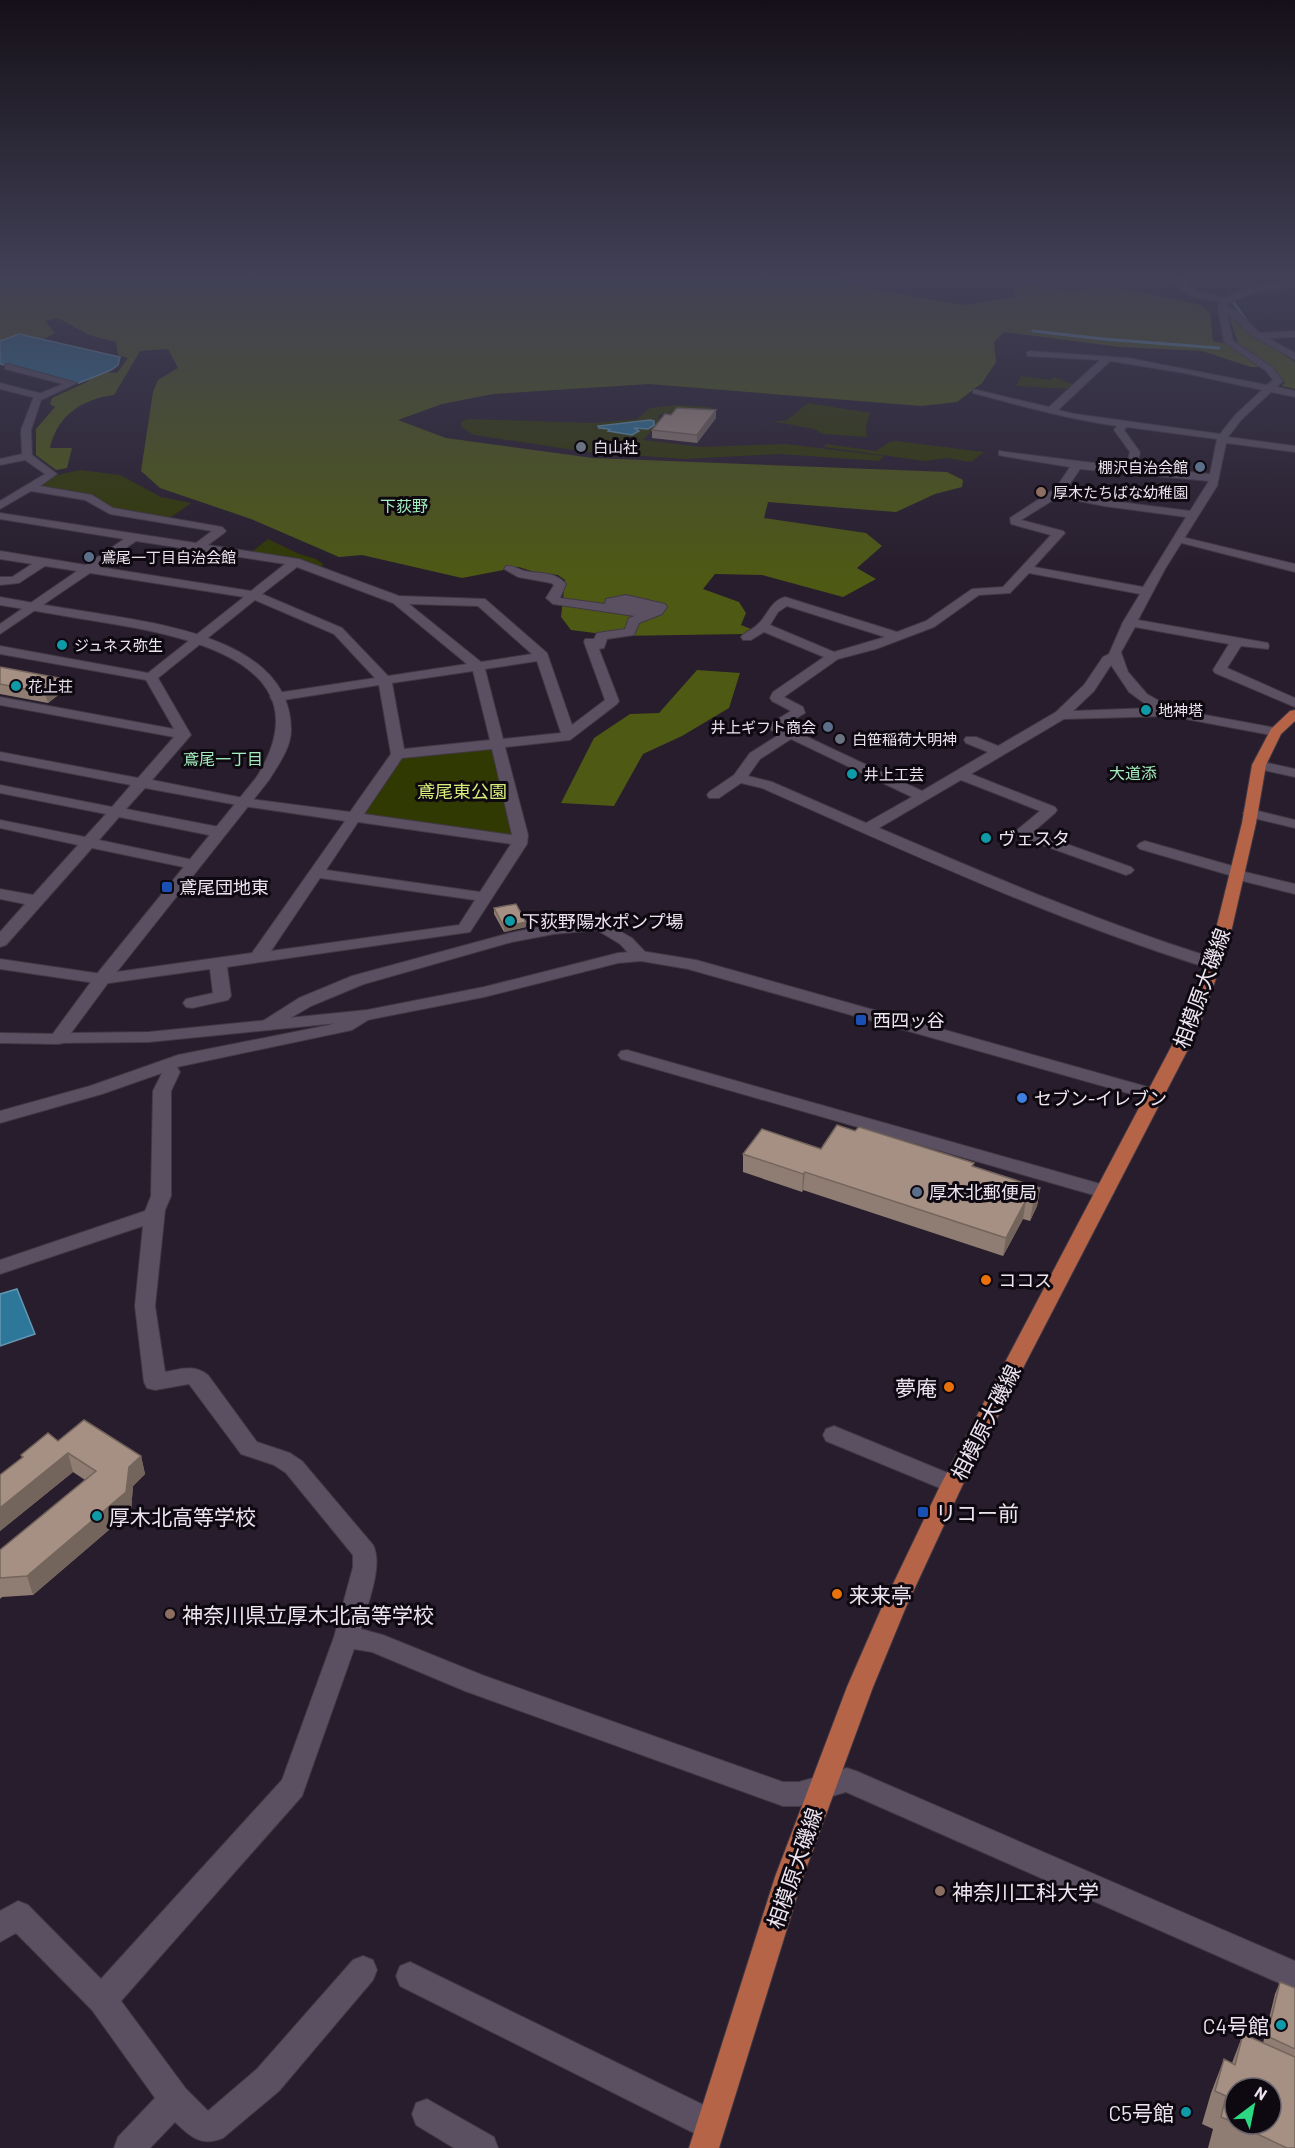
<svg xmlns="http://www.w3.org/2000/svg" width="1295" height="2148" font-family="Barlow,'Noto Sans JP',sans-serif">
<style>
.green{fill:#313903}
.forest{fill:#4e5914}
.water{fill:#2d779b;stroke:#6698b4;stroke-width:1.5}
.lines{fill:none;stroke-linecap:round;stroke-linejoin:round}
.stream{stroke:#6698b4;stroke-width:3}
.street-casing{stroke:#403844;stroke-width:2}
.secondary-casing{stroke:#403844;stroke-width:2}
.primary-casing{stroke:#403844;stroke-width:2}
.street{fill:#5b5061;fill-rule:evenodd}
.secondary{fill:#5b5061;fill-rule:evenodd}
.primary{fill:#b66448;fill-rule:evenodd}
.wall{fill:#8f7c72;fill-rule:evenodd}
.shaded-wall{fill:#74655c}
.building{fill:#a69084;stroke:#74655c;stroke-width:1.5}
.worship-dot{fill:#6b7280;stroke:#0e0910;stroke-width:2}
.service-dot{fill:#5c6f8a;stroke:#0e0910;stroke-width:2}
.education-dot{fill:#8d6e63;stroke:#0e0910;stroke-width:2}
.culture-dot{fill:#0f9aa8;stroke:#0e0910;stroke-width:2}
.transit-dot{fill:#1a4fb4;stroke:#0e0910;stroke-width:2}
.shop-dot{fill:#3f7fe0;stroke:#0e0910;stroke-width:2}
.food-dot{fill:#e8710a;stroke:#0e0910;stroke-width:2}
.labels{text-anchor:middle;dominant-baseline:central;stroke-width:6;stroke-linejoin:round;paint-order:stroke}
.far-poi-label{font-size:15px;fill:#ece5ef;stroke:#0e0910;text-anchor:start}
.far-neighbourhood-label{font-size:16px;fill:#a3edbd;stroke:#0e0910}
.park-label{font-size:18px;fill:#d7ed79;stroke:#0e0910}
.poi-label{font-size:18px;fill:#ece5ef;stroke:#0e0910;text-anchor:start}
.near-street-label{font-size:21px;fill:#ece5ef;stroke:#0e0910}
.near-poi-label{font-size:21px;fill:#ece5ef;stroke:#0e0910;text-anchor:start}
</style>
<rect width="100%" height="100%" fill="#271d2c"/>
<path class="green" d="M1021 376 1050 380 1054 377 1076 385 1070 389 1016 386Z
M808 403 870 413 866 426 867 437 823 434 814 429 771 421H786Z
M675 405 710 407 717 412 668 413 659 415 658 424 643 440 701 447 786 444 884 456 879 461 780 454 685 459 587 452 474 435 461 427V422L468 419 594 423 637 419 650 408Z
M896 441 984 452 971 462 947 458 925 461 824 447 826 444 876 451 889 442Z
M80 470 120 475 161 497 191 503 170 518 112 509 93 495 40 487 57 475Z
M268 539 299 554 316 559 324 565 319 567 250 553Z
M488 749 492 751 513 835 508 836 364 814 401 758Z"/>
<path class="forest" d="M0 277H833L884 291 963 305 1015 297 1014 289 1027 286 1074 291 1096 286 1132 290 1201 305 1210 313 1213 341 1227 344 1238 343 1228 313 1259 339 1295 362V389L1282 386 1285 382 1269 367H1251L1202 351 1120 347 1004 332 994 342 996 362 982 383 957 402 921 406 649 384 493 394 442 404 398 420 446 438 593 458 947 472 963 480 962 487 935 494 896 512 768 502 764 518 866 533 882 546 857 568 876 579 843 597 762 575 715 574 703 589 739 602 746 613 741 625 751 629 744 634 618 636 571 630 561 617 565 580 558 575 534 572 519 567 462 578 362 555 339 557 251 519 160 488 141 471 153 392 158 380 178 368 168 349 140 351 114 395C83 399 57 415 50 448H72L67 468 56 470 36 455V429L55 407 50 404 52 398 89 381 87 375 96 371 117 373 128 358 118 355 116 342 89 335 58 318 45 321 55 333 0 364Z
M697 670 740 673 729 708 682 736 643 754 614 806 561 803 594 738 630 714 659 713Z"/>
<path class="water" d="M19 334 120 357 118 365 111 370 79 383 0 364V341Z
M650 420 654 421V425L648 429 634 428 639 431 632 435 608 431 610 429 599 428 598 426Z
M17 1289 35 1334 0 1346V1294Z"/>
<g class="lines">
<path class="stream" d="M1183 277 1184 285 1193 290
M1234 303 1250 326
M1033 331 1103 339 1219 348"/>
<g class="street-casing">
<path id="street" d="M1173 277H1181L1183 284 1191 290 1224 298 1252 287 1295 280V286L1257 291 1229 303 1227 306 1235 310 1260 333 1295 331V337L1268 338 1295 353V360L1253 336 1227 313 1233 341 1272 367 1283 381 1277 387 1295 391V397L1271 392 1242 419 1228 437 1295 446V452L1226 443 1217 486 1165 569 1138 620 1268 643 1269 646 1268 649 1241 646 1227 668 1295 698V707L1215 673 1213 670 1229 644 1135 627 1121 652 1128 672 1147 694 1173 709 1276 728 1283 732 1276 736 1170 716 1064 719 971 774 1055 807 1057 810 1055 813 1033 832 1131 867 1134 870 1131 873 1126 875 1017 836 1014 833 1017 830 1040 811 961 780 879 828C991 876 1103 924 1220 960L1222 964 1220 968H1208C1055 920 909 853 762 788L741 783 719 798H709L707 795 709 792 734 775 750 753 780 734 771 730 768 725 791 711 772 701 770 698 773 692 824 657 764 632 751 640H743L741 637C745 632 752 630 757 625 768 616 769 602 785 597L897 632 926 621 972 589 1003 587 1051 535 1011 524 1010 518 1056 488 1070 467 1003 456 999 455V451L1126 467 1130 452 1114 430 1117 426C1068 419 1021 406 973 393V389L1049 407 1100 360 1027 356V352L1030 351 1128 358 1267 385 1273 380 1266 371 1224 342 1218 309 1220 302C1202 298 1178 298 1173 277ZM1110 361 1184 373 1262 390 1235 415 1220 434 1075 414 1058 410ZM1127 427 1217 439 1210 474 1137 467 1140 452 1124 430ZM1080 469 1209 481 1190 511 1104 500 1065 491ZM1058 497 1104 506 1186 517 1143 587 1034 567 1065 533 1063 531 1021 520ZM1029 573 1140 594 1123 622 1109 654 1103 657 1084 685 1056 712 998 746 976 737H966L964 740 966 743 988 752 922 791 784 726 805 713 803 707 784 697 838 659 876 649 934 627 979 595 1010 593ZM787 606 885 637 834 652 770 625 778 612ZM1111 665 1129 692 1151 708 1073 711 1094 691ZM791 739 912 797 866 823 772 782 748 776 760 759Z
M8 364 77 383 41 400 31 430 32 455 57 474 40 486 92 495 113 508 222 527 226 531 224 533 208 545 299 559 399 596 485 599 547 653 572 725 605 700 584 642 585 639H594L597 633 625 629 629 618 635 616 553 604 546 598 554 585 551 583 518 577 504 569 506 566C514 565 517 569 525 571 540 574 555 571 566 584L560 598 605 604 606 599 626 595 665 604 667 607 662 614 639 623 634 635 607 639 604 648 599 649 619 701 617 704 570 740 505 747 528 835 527 844 470 932 227 967 231 996 228 1000 192 1008 186 1007 183 1003 186 999 213 993 210 969 102 984 0 969V959L102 974 252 953 345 821 243 806 145 788 126 809 219 827 227 832 219 837 119 817 99 840 198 861 201 864 198 867 193 869 92 848 6 945 0 947V932L25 904 0 899V889L33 895 78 845 0 828V820L85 837 106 814 0 793V785L112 807 131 785 0 760V752L138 778 174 737 0 705V697L174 729 146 680 0 654V646L148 673 244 597 90 573 0 634V624L77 571 45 566 19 583 0 585V577H12L32 564 0 559V551L86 565 124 539 0 519V513L196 543 212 531 110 514 85 500 31 491 0 509V501L45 474 25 460 0 465V459L22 454 21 430 34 396 63 384 5 369V365ZM136 541 285 564 251 591 99 567ZM297 567 393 603 467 664 388 676 342 628 262 594ZM255 600 334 634 375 678 277 693 270 697 272 700 277 701 379 685 391 754 350 812 243 798 152 780 191 735 158 678ZM409 604 478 606 532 654 481 662ZM537 661 561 733 503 739 485 669ZM473 671 490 740 404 749 392 683ZM492 749 512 835 364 814 402 758ZM358 822 511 844 480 892 326 870ZM320 878 475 900 459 925 271 951Z
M1259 761 1295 769V777L1254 768 1252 765Z
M1250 809 1295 820V828L1245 816 1243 813 1245 810Z
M1145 841 1243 869 1245 872 1295 884V894L1231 878 1229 875 1140 849 1137 846 1140 843Z
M600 920 632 938 649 956 647 960H635L620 944 597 930 554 934 512 942 364 984 311 1006 270 1030H258L255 1026 299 998 352 976 510 933 554 924Z
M367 1010 373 1011 376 1015 352 1030 177 1067 180 1072 171 1091V1196L165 1210 155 1306 165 1372C181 1369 194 1364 208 1375L257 1442 290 1453 302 1461 373 1545C384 1566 366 1607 361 1629L383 1635 482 1675 783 1782H799L847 1768 856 1771 1295 1961V1990L846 1792 799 1806H783L465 1691 372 1652 354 1649 302 1796 121 2001 186 2089 208 2111 257 2069 353 1960 363 1956 373 1960 377 1970 373 1980 279 2091 223 2138C201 2147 191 2137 175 2122L150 2148H114L118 2137 155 2098 92 2010 16 1933 0 1942V1911L18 1901 28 1905 101 1979 282 1780 334 1637 353 1567V1555L286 1473 274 1465 241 1454 189 1384 155 1390 147 1388 144 1382 135 1306 143 1226 0 1274V1260L145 1211 151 1196 153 1091 162 1073 102 1094 0 1123V1111L90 1086 178 1055 329 1025Z
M0 1033 58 1034 64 1035 67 1039 64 1043 58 1044 0 1043Z
M627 1050 1111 1187 1114 1192 1111 1197 1104 1198 621 1059 618 1055 621 1051Z
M834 1426 960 1478 963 1484 960 1490 952 1493 826 1441 823 1435 826 1429Z
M410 1962 722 2114 726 2125 722 2136 711 2140 700 2136 400 1986 396 1976 400 1966Z
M427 2099 494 2137 498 2148H454L416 2125 412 2114 416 2103Z"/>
</g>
<g class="secondary-casing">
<path id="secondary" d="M1282 277 1295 279V286Z
M0 383 43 394 45 396 40 399 0 389Z
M1178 536 1295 564V572L1174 541V537Z
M0 597C32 603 63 608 95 613 162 624 291 640 291 730 291 748 278 765 269 780L108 983 71 1033 149 1032 367 1010 484 987 618 953 641 951 696 960 1162 1091 1165 1095 1162 1099 1156 1101 688 969 641 961 618 963 484 997 367 1020 149 1042 52 1043 49 1039 96 975 256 778C331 660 177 634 95 621 63 616 32 610 0 605Z"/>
</g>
<g class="primary-casing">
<path id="primary" d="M1295 710V721L1281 734 1266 765 1256 823 1229 941 1198 1030 963 1484 906 1607 873 1687 803 1877 719 2148H689L775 1877 847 1687 882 1607 941 1484 1180 1030 1213 941 1242 823 1252 765 1271 729 1290 711Z"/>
</g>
<use href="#street" class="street"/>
<use href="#secondary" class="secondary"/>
<use href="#primary" class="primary"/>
</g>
<path class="wall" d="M671 415 716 418 697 443 652 438V430Z
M0 667 66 689 48 703 0 694Z
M494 908 526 922V927L504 932 494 914Z
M821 1149 1040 1188 1037 1206 1030 1221 1023 1219 1003 1256 803 1190 802 1192 743 1172V1154Z
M58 1441 141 1456 145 1474 133 1486 131 1511 33 1595 2 1597 0 1599V1550L85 1480 73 1472 0 1531V1475L22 1458 21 1455Z
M1280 1982 1295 1988V2148H1208L1213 2129 1202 2124 1211 2093 1224 2059 1232 2063 1243 2034 1263 2043 1275 1994ZM1235 2088 1271 2124H1235Z"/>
<path class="shaded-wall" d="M716 410V418L697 443V435Z
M64 679 66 689 48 703 45 693Z
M526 922V927L504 932V927Z
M805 1172 803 1190 802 1192 803 1174Z
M1040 1188 1037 1206 1030 1221 1033 1203Z
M1026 1200 1023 1219 1003 1256 1006 1238Z
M68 1453 73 1472 0 1531V1508Z
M141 1456 145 1474 133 1486 131 1511 33 1595 27 1576 129 1467Z"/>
<path class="building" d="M677 408 716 410 697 435 652 430 665 414 671 415Z
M0 667 64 679 45 693 0 684Z
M516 904 526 922 504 927 494 908Z
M837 1125 855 1131 859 1127 974 1163 972 1166 1040 1188 1033 1203 1026 1200 1006 1238 805 1172 803 1174 743 1154 762 1129 821 1149Z
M84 1420 141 1456 129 1467 126 1492 27 1576 0 1578V1550L96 1471 68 1453 0 1508V1475L23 1457 21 1455 48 1433 58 1441Z
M1280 1982 1295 1988V2049L1267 2036Z
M1243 2034 1295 2057V2148H1287L1236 2124H1271V2088H1235V2123L1221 2117 1226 2096 1215 2091 1224 2059 1235 2065Z"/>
<linearGradient id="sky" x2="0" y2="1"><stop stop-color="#151018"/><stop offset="0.48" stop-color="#414056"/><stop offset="1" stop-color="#414056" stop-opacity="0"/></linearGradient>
<rect width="1295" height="578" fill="url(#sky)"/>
<g class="worship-dot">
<circle cx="581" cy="447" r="6"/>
<circle cx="840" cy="739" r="6"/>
</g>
<g class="service-dot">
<circle cx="1200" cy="467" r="6"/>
<circle cx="89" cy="557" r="6"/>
<circle cx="828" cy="727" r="6"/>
<circle cx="917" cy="1192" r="6"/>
</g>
<g class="education-dot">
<circle cx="1041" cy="492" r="6"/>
<circle cx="170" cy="1614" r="6"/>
<circle cx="940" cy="1891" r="6"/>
</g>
<g class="culture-dot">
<circle cx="62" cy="645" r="6"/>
<circle cx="16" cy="686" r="6"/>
<circle cx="1146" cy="710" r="6"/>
<circle cx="852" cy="774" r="6"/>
<circle cx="986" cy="838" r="6"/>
<circle cx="510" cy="921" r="6"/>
<circle cx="97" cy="1516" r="6"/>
<circle cx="1281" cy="2025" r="6"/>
<circle cx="1186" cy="2112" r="6"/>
</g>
<g class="transit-dot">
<rect x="161" y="881" width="12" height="12" rx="3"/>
<rect x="855" y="1014" width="12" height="12" rx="3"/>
<rect x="917" y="1506" width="12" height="12" rx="3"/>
</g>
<circle class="shop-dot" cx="1022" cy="1098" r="6"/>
<g class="food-dot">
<circle cx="986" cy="1280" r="6"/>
<circle cx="949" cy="1387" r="6"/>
<circle cx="837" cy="1594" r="6"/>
</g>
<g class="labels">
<g class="far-poi-label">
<text x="593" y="447">白山社</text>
<text x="1188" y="467" text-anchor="end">棚沢自治会館</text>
<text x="1053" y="492">厚木たちばな幼稚園</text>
<text x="101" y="557">鳶尾一丁目自治会館</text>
<text x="74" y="645">ジュネス弥生</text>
<text x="28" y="686">花上荘</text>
<text x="1158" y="710">地神塔</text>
<text x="816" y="727" text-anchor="end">井上ギフト商会</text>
<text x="852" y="739">白笹稲荷大明神</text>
<text x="864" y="774">井上工芸</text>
</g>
<g class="far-neighbourhood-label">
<text x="404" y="505">下荻野</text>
<text x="223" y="758">鳶尾一丁目</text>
<text x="1133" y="772">大道添</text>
</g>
<g class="park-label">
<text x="462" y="791">鳶尾東公園</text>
</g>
<g class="poi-label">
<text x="998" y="838">ヴェスタ</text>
<text x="179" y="887">鳶尾団地東</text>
<text x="522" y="921">下荻野陽水ポンプ場</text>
<text x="873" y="1020">西四ッ谷</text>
<text x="1034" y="1098">セブン-イレブン</text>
<text x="929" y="1192">厚木北郵便局</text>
<text x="998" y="1280">ココス</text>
</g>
<g class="near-street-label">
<text transform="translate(1201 988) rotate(-70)">相模原大磯線</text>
<text transform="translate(985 1422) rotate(-63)">相模原大磯線</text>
<text transform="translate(794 1868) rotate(-71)">相模原大磯線</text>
</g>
<g class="near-poi-label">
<text x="937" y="1387" text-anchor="end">夢庵</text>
<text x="935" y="1512">リコー前</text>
<text x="109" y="1516">厚木北高等学校</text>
<text x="849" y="1594">来来亭</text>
<text x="182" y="1614">神奈川県立厚木北高等学校</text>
<text x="952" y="1891">神奈川工科大学</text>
<text x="1269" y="2025" text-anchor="end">C4号館</text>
<text x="1174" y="2112" text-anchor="end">C5号館</text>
</g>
</g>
<g transform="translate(1253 2106) rotate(32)"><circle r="28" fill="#0e0910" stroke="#676169" stroke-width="1.5"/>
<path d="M0-4.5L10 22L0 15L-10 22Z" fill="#2cd884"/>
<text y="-9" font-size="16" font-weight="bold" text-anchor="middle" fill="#ece5ef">N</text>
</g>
</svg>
